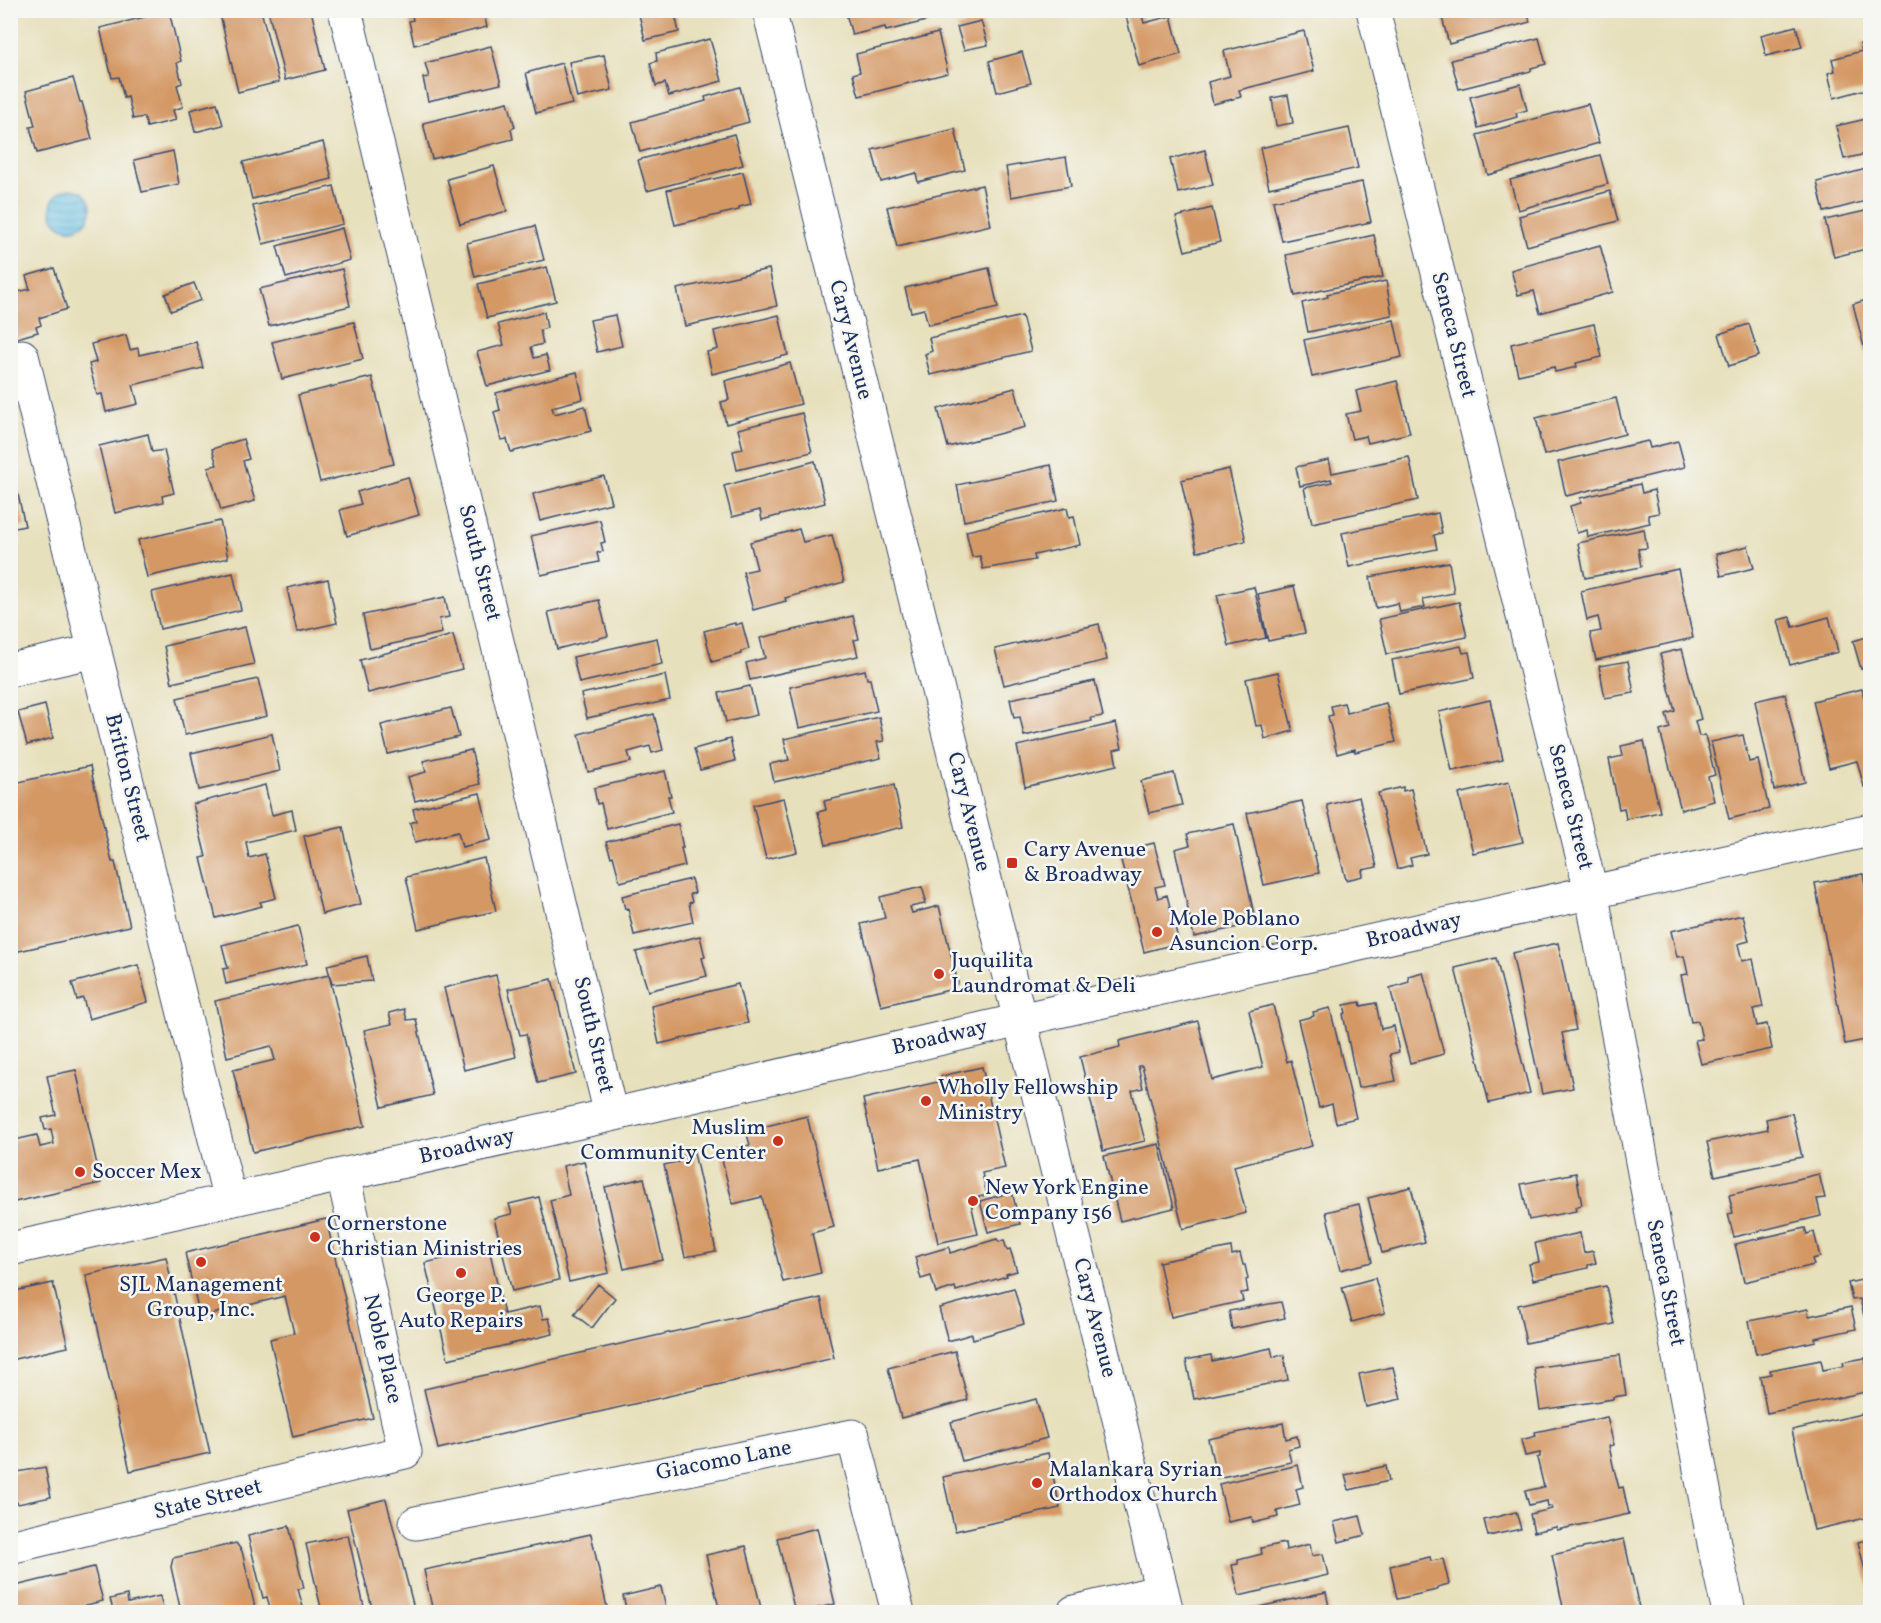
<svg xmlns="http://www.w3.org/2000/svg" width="1881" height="1623" font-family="Vollkorn,serif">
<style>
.water{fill:url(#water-rules);stroke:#4077a0;stroke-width:1.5}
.building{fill:#d49865}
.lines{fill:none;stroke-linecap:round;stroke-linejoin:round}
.minor-casing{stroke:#3a4a6c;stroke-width:35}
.minor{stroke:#fff;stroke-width:33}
.poi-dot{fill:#c8321e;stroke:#f6f6f2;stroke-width:2}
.labels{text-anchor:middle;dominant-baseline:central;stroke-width:5;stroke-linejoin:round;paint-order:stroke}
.street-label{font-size:22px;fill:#1b2f5e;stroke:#f6f6f2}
.poi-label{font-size:22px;fill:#1b2f5e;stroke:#f6f6f2;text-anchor:start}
</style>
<defs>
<pattern id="water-rules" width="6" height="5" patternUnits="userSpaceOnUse" patternTransform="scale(1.5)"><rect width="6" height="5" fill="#65bfe2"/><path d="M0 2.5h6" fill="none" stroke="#529cba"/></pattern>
</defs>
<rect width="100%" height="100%" fill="#f6f6f2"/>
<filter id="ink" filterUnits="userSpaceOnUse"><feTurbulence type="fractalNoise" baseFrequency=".0167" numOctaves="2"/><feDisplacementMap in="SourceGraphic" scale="12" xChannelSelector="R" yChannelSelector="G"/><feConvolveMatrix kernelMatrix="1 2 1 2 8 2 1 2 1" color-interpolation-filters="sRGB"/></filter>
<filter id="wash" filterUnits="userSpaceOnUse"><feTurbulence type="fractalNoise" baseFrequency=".008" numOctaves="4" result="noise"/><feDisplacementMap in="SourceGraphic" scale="24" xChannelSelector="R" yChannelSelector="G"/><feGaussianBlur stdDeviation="1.35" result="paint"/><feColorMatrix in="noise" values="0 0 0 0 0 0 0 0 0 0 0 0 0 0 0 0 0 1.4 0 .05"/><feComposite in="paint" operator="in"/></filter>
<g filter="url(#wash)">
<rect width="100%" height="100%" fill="#e7e0bc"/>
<path class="water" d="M51 209a20 20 0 1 1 40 0a20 20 0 1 1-40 0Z"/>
<g id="blocks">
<path class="building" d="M219 10H261L279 82 238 92Z
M268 10H311L325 70 285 80Z
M411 10H483L487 27 414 45 409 21 413 20Z
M638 10H674L679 32 645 40Z
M845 10H932L934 19 886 31 885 27 852 35Z
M1440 10H1527L1530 22 1449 44Z
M169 11 181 61 177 63 182 83 177 85 183 107 173 110 176 120 147 127 144 117 133 119 128 97 124 98 119 77 112 78 100 28Z
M1141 12 1144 23 1171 16 1181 54 1139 66 1126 16Z
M981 21 988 45 964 50 957 27Z
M1796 26 1802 47 1766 56 1761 35Z
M1304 31 1314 71 1239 90 1241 97 1213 104 1208 82 1230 76 1224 51Z
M938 33 948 73 859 96 853 74 860 72 856 54Z
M1539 38 1546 64 1531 68V71L1459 89 1451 60Z
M710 39 722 81 669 96 665 83 656 86 650 63 657 61 656 53Z
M1870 41V88L1834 98 1828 73 1835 71 1832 59 1862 51 1860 44Z
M491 46 501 84 428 101 423 78 429 77 425 63Z
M1022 52 1031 83 997 92 989 61Z
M604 55 612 90 577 98 569 62Z
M562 63 572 104 536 113 526 73Z
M73 78 80 102H82L92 139 37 153 30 127 35 126 26 91Z
M1520 84 1527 110 1516 113 1517 117 1478 128 1470 97Z
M740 87 749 122 640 152 632 122 706 101 705 97Z
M1288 95 1293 123 1276 126 1272 98Z
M508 102 515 127 511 129 513 139 432 159 423 123Z
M217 103 223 125 195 132 190 110Z
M1588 104 1599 143 1488 175 1477 135Z
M1870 118V153L1844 159 1836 126Z
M1349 128 1358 168 1269 188 1260 148Z
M955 129 965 170 918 182 916 173 881 182 872 150Z
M734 134 743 165 647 191 638 160Z
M323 142 332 179 252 199 243 162Z
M1205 150 1213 185 1178 193 1170 159Z
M173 151 179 184 142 192 134 160Z
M1600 155 1608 184 1518 210 1510 180Z
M1066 157 1071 186 1011 197 1006 167Z
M494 166 507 211 460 224 447 179Z
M1870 168V200L1824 212 1817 182Z
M743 172 751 204 739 207V210L675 225 667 190Z
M1362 182 1371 222 1282 241 1273 201Z
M982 185 991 225 897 247 887 207Z
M334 186 343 224 263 244 253 206Z
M1610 191 1618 221 1527 246 1519 216Z
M1212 208 1220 242 1185 251 1176 217Z
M1870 210V248L1834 257 1825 220Z
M535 226 544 260 475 277 467 243Z
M342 228 350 260 286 278 277 246Z
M1374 235 1383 277 1295 296 1286 255Z
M1600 245 1613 292 1540 313 1534 291 1518 295 1511 270Z
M547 267 556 301 487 318 478 284Z
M54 268 67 309 39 318 41 325 36 327 38 332 10 340V294L30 289 26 276Z
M989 268 998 308 928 325 924 309 911 312 905 288Z
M342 269 350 306 269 326 259 289Z
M769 269 777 306 685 326 677 289Z
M1386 281 1392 315 1308 332 1302 303 1328 297 1327 294Z
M194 283 201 300 171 311 165 294Z
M1870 299V362L1868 363 1853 304Z
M544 312 547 328 540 330 543 344 531 347 534 358 546 355 550 370 487 386 477 352 504 345 498 324Z
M615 315 622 346 597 352 590 320Z
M779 315 788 355 712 374 707 352 718 349 714 331Z
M1022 316 1031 351 930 375 925 354 932 351 929 338Z
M1394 320 1402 357 1312 377 1304 340Z
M354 322 363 359 282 379 272 342Z
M1594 324 1602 357 1576 363 1577 367 1555 372 1554 367 1518 375 1511 344Z
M1749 324 1759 356 1729 366 1719 334Z
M126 335 130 350 138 348 139 355 196 342 203 368 133 385 138 404 106 412 102 394 97 395 89 364 96 362 91 344Z
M790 363 801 404 726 424 721 402 729 400 725 381Z
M577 372 583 399 552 407 554 414 585 406 591 431 511 452 507 439 501 440 494 412 500 410 496 393Z
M372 377 394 464 320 482 298 395Z
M1397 381 1410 433 1368 443 1366 436 1352 439 1346 414 1361 411 1356 391Z
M1015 388 1025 427 948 447 938 409Z
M1616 398 1625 434 1544 455 1539 435H1540L1536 418Z
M802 413 812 452 737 470 733 451 743 449 738 429Z
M148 434 152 452 164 450 174 493 162 496 163 502 115 513 99 446Z
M243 439 249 459 243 461 255 501 221 510 208 467 217 465 212 449Z
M1648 441 1650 448 1678 441 1685 467 1566 496 1558 462Z
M1409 457 1418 500 1312 523 1304 488 1332 482 1331 479 1300 486 1296 467 1329 460 1332 473Z
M815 461 825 503 762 520 760 510 732 517 724 486Z
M1051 465 1058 501 964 521 957 485Z
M1229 469 1246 541 1197 552 1181 480Z
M604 476 611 503 540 521 533 494Z
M408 477 419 515 347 536 340 510 361 504 357 492Z
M1640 484 1642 493 1654 490 1659 513 1648 515 1650 523 1588 537 1587 530 1577 533 1570 506 1581 503 1580 498Z
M16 485 25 526 10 529V487Z
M1067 508 1069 517 1074 516 1080 545 1034 555 1035 560 983 569 980 556 972 557 966 531Z
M1438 513 1442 533 1434 535 1437 549 1349 567 1342 533Z
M600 520 605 542 601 543 603 551 597 553 599 562 541 575 531 536Z
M220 521 228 558 147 577 138 540Z
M799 529 803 542 832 535 844 582 785 598 786 601 753 610 743 572 757 569 750 542Z
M1644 529 1647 548 1638 549 1641 567 1585 578 1578 543Z
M1748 546 1754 568 1721 576 1716 554Z
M1449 562 1454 593 1423 599 1425 607 1400 612 1398 603 1376 608 1370 577Z
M1678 569 1693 638 1596 660 1590 633 1601 631 1599 621 1598 617 1587 620 1581 591Z
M233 573 241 610 160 629 152 592Z
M328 579 337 623 297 632 287 588Z
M1294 586 1305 633 1268 641 1258 594Z
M1254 587 1266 638 1229 646 1217 595Z
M445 597 449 617 439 619 442 633 370 649 363 615Z
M599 600 608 636 557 649 548 612Z
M1459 602 1467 637 1387 654 1379 619Z
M853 616 859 639 854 640 858 656 750 680 746 663 765 658 760 638Z
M1790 617 1793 627 1829 617 1838 652 1790 665 1778 620Z
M735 623V625L742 623 749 649 741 651V654L712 662 704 631Z
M1099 624 1107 660 1004 685 995 649Z
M245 627 254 664 172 683 164 646Z
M453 635 462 669 368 693 360 660Z
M1870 636V667L1861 669 1853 641Z
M657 638 662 664 579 683 573 657Z
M1461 646 1463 653 1469 652 1474 678 1399 694 1392 660Z
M1682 649 1701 719 1695 721 1699 736 1705 735 1715 775 1708 777 1714 801 1681 810 1660 731 1670 728 1666 714 1675 711 1660 654Z
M1628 661 1634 693 1605 698 1599 666Z
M865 670 867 679H870L877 711 799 728 790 687Z
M1278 672 1293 731 1265 739 1262 725 1256 726 1246 679Z
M665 675 670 700 587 718 581 694Z
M258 679 267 716 185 735 177 698Z
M1095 681 1103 716 1091 718 1092 721 1024 736 1020 717 1014 718 1010 699Z
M750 686 757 715 726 722 719 693Z
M1862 689 1864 698 1870 696V785L1864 787 1857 761 1829 768 1813 701Z
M1785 694 1805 782 1774 790 1755 701Z
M1490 700 1503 760 1452 771 1439 712Z
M1344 703 1347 713 1386 703 1396 742 1355 752V749L1337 754 1328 716 1333 715 1331 706Z
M45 705 53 738 27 745 18 712Z
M451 708 459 737 388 754 381 725Z
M654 714 663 750 652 753 650 746 628 752 631 762 588 772 579 734Z
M879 717 884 741 877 742 881 758 774 782 770 764 789 760 784 739Z
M1116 723 1122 748 1114 750 1117 765 1025 787 1017 746Z
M272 734 280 771 199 790 191 753Z
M1743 735 1749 762 1758 760 1769 809 1729 819 1711 742Z
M730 739 735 761 700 770 694 749Z
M1644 741 1660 812 1626 819 1624 808 1619 809 1609 759 1623 756 1621 746Z
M471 750 480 784 415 801 408 777 426 772 423 761Z
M90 766 112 862H115L130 926 10 953V784Z
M665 771 671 796H668L672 812 607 829 601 803 597 804 594 788Z
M1174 773 1182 805 1149 813 1141 781Z
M1509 782 1523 842 1473 853 1459 794Z
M265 785 272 815 292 810 296 830 246 842 249 858 265 854 276 898 260 902 262 906 216 918 201 858 206 857 193 804Z
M894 785 903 827 826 845 818 812 826 810 824 801Z
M1403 787V791L1411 789 1427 854 1410 858 1412 865 1397 869 1378 793Z
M480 793 491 840 462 847 458 832 415 842 410 823 416 821 413 809Z
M1359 797 1377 867 1362 870 1363 876 1346 880 1327 805Z
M784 798 797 852 766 859 753 805Z
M1302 801 1319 873 1264 885 1247 813Z
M678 824 683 848H681L685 866 620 882 613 856 611 857 606 842Z
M1234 824 1256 923 1194 937 1175 849 1190 845 1187 834Z
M343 827 361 904 322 914 304 836Z
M1154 843 1165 885 1155 887 1158 898 1167 895 1179 943 1144 952 1119 852Z
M484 858 496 911 418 929 406 877Z
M1863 874 1870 912V1039L1845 1044 1815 883Z
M691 879 695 893 690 894 692 902 689 903 693 922 634 935 628 908 625 909 622 896Z
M922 887 926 900H924L925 904 910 907 912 913 939 906 958 983 949 990 881 1006 861 924 885 918 880 897Z
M1743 915 1749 941 1738 944 1742 961 1753 959 1763 1007 1753 1009 1757 1026 1767 1024 1772 1049 1701 1064 1695 1040 1702 1039 1698 1021 1691 1022 1681 975 1688 974 1684 956 1677 957 1671 931Z
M298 926 307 964 226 984 223 969 228 968 222 945Z
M700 936 705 957 702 958 707 976 648 991 636 952Z
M1558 943 1576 1030 1562 1033 1573 1088 1542 1094 1512 953Z
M367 956 372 981 332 984 327 965Z
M1496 958 1530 1093 1489 1103 1455 968Z
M138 965 148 1002 89 1019 83 998 77 1000 72 983Z
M1423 972 1444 1054 1410 1063 1390 988 1409 982 1408 976Z
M329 975 365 1126 253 1152 233 1070 275 1060 271 1046 227 1057 215 1001Z
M496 975 516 1057 464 1070 444 988Z
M552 979 576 1074 538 1083 526 1034 520 1035 508 989Z
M738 984 748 1023 659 1044 651 1006Z
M1360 1002 1361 1006 1376 1003 1381 1029 1394 1026 1399 1052 1390 1054 1396 1081 1358 1088 1343 1014 1346 1013 1344 1005Z
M1273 1005 1287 1062 1291 1060 1312 1146 1234 1166 1246 1213 1183 1229 1142 1066H1138L1143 1088 1132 1091 1145 1141 1103 1151 1080 1057 1120 1047 1119 1041 1198 1021 1212 1080 1263 1067 1249 1011Z
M1330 1008 1356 1118 1336 1123 1332 1104 1319 1108 1298 1020 1314 1016 1313 1012Z
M404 1009 407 1020 416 1019 433 1095 382 1107 364 1030 392 1024 389 1013Z
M982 1067 1005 1168 982 1173 987 1195 970 1199 978 1234 938 1243 920 1159 878 1168 863 1099 942 1081 941 1076Z
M76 1070 101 1183 10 1203V1141L37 1135 40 1147 54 1144 51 1129 45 1130 42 1118 56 1115 47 1076Z
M1792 1113 1802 1157 1715 1176 1707 1142 1768 1129 1766 1119Z
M807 1116 834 1227 812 1233 821 1273 783 1282 762 1197 733 1204 720 1152 750 1145 746 1131Z
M1159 1144 1174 1208 1120 1221 1104 1156Z
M694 1153 716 1251 685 1257 664 1165 678 1162 677 1157Z
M584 1161 609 1273 569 1282 550 1200 569 1195 563 1166Z
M1576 1173 1582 1205 1575 1207 1576 1211 1529 1220 1521 1184Z
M1819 1174 1825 1198 1817 1199 1821 1216 1734 1237 1728 1214 1733 1213 1729 1195Z
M644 1178 663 1260 624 1269 605 1187Z
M1411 1187 1425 1242 1382 1253 1368 1198Z
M1012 1192 1020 1224 988 1232 980 1201Z
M539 1197 559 1280 512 1291 494 1218 512 1214 509 1204Z
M1359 1204 1372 1262 1340 1270 1326 1212Z
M326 1219 373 1418 293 1437 270 1339 294 1333 285 1296 200 1317 185 1253Z
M1805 1228 1807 1234 1814 1232 1820 1257 1812 1259 1814 1265 1744 1282 1735 1244Z
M1580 1233 1584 1253 1593 1251 1596 1263 1588 1265V1268L1533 1280 1529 1264 1539 1262 1535 1243Z
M997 1239 999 1242 1004 1240 1007 1250 1010 1249 1017 1271 1006 1274 1007 1276 956 1291 955 1287 936 1293 931 1276 921 1279 915 1257 949 1247 950 1253Z
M1231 1247 1232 1255 1240 1253 1243 1265H1245L1248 1279 1246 1280 1248 1292 1241 1293 1243 1301 1171 1317 1159 1262Z
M489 1248 504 1314 540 1306 543 1319 549 1318 553 1334 448 1359 425 1263Z
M166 1257 210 1453 130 1471 86 1275Z
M1375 1278 1385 1313 1352 1322 1342 1287Z
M1870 1278V1314L1864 1316 1860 1299 1852 1300 1848 1283Z
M53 1283 68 1347 10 1360V1292Z
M598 1284 615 1298 592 1328 574 1314Z
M1606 1286 1614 1324 1526 1343 1518 1305Z
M1014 1288 1024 1324 973 1339 972 1334 948 1341 939 1308Z
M821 1298 834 1358 438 1449 424 1389Z
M1281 1302 1285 1318 1232 1329 1229 1311Z
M1851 1307 1856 1329 1815 1338 1816 1341 1756 1354 1749 1321 1808 1309 1809 1316Z
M1271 1348 1273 1357 1284 1355 1288 1380 1194 1399 1186 1360 1211 1355 1212 1361Z
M955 1351 968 1400 901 1418 888 1368Z
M1620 1355 1626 1395 1613 1397V1399L1540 1410 1534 1368Z
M1865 1358 1870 1391 1767 1413 1760 1376 1771 1374 1770 1370 1821 1360 1823 1370 1844 1366 1843 1362Z
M1393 1367 1401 1399 1366 1407 1359 1374Z
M1036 1399 1047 1438 962 1461 951 1422Z
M1870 1412V1517L1814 1530 1792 1430Z
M1607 1417 1614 1445 1609 1446 1613 1465 1619 1488 1623 1487 1629 1514 1557 1530 1556 1527 1534 1532 1530 1514 1552 1509V1506L1548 1507 1547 1501 1529 1505 1525 1491 1544 1487 1537 1458 1540 1457V1453L1525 1456 1521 1440 1536 1436 1535 1432Z
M1283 1423 1286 1439 1297 1436 1299 1446 1288 1449 1291 1462 1217 1478 1208 1439Z
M1048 1453 1060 1508 955 1531 943 1477Z
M1298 1465 1303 1487 1296 1489 1300 1505 1277 1511 1278 1517 1253 1523 1252 1517 1228 1522 1219 1484Z
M1386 1466 1389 1481 1349 1490 1345 1475Z
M45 1467 51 1497 18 1504 17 1502 10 1503V1469L12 1473Z
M386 1499 415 1612H373L347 1509Z
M1516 1512 1521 1529 1488 1536 1484 1520Z
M1360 1516 1365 1535 1339 1542 1334 1522Z
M289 1526 304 1588 298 1589 303 1607 281 1612H271L267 1597 263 1598 248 1536Z
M817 1528 835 1604 802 1612H795L777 1538Z
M591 1534 608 1612H433L424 1570Z
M348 1535 365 1611 357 1612H322L306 1544Z
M1624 1539 1640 1612H1564L1552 1555Z
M1870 1539V1591L1858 1542Z
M236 1543 242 1551 256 1612H181L171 1567 173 1558Z
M1285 1543 1286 1550 1310 1544 1312 1556 1323 1554 1328 1575 1239 1596 1232 1565 1238 1564V1560L1262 1554 1261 1548Z
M746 1546 762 1612H720L706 1555Z
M1430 1557 1431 1561 1443 1559 1449 1584 1437 1587V1590L1397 1599 1390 1566Z
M94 1567 103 1601 86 1605 88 1612H17L11 1587Z
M661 1587 667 1612H627L623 1596Z
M1326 1592 1330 1612H1242L1241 1611Z
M127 1595 128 1603 160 1596 164 1612H114L110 1599Z"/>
</g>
</g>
<g filter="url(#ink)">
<use href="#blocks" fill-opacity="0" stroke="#3a4a6c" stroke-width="1.5"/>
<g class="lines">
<g class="minor-casing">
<path id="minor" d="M345 10 611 1115
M769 10 1167 1612
M1373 10 1591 891 1717 1559 1729 1612
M22 356 230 1200
M10 670 95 651
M10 1249 611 1115 1059 1011 1870 830
M416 1523 853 1436 898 1612
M10 1547 405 1452 343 1175
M1074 1612 1162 1591"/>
</g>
<use href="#minor" class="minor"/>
</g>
</g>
<g class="poi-dot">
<rect x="1006" y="857" width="12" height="12" rx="3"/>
<circle cx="1157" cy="932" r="6"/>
<circle cx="939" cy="974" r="6"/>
<circle cx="926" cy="1101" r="6"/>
<circle cx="778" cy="1141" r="6"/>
<circle cx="80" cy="1172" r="6"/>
<circle cx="973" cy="1201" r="6"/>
<circle cx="315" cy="1237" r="6"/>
<circle cx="201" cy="1262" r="6"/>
<circle cx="461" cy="1273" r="6"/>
<circle cx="1037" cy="1483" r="6"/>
</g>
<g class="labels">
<g class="street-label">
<text transform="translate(1453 335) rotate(76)">Seneca Street</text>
<text transform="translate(850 340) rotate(76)">Cary Avenue</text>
<text transform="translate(479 563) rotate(76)">South Street</text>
<text transform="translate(127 778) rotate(76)">Britton Street</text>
<text transform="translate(1570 807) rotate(76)">Seneca Street</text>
<text transform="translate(968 812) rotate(76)">Cary Avenue</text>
<text transform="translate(1414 931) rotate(-13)">Broadway</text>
<text transform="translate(593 1035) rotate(77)">South Street</text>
<text transform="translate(940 1038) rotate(-13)">Broadway</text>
<text transform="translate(467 1147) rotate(-13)">Broadway</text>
<text transform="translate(1665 1283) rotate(79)">Seneca Street</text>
<text transform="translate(1094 1318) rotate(76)">Cary Avenue</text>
<text transform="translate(382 1349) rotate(77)">Noble Place</text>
<text transform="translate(724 1461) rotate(-11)">Giacomo Lane</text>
<text transform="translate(208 1500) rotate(-14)">State Street</text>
</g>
<g class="poi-label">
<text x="1024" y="850">Cary Avenue<tspan x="1024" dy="25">&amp; Broadway</tspan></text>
<text x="1169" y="919">Mole Poblano<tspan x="1169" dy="25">Asuncion Corp.</tspan></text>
<text x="951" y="961">Juquilita<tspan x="951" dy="25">Laundromat &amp; Deli</tspan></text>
<text x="938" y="1088">Wholly Fellowship<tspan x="938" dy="25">Ministry</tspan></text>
<text x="766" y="1128" text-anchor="end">Muslim<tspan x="766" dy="25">Community Center</tspan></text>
<text x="92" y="1172">Soccer Mex</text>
<text x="985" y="1188">New York Engine<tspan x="985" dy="25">Company 156</tspan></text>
<text x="327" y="1224">Cornerstone<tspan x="327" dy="25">Christian Ministries</tspan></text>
<text x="201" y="1285" text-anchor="middle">SJL Management<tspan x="201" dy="25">Group, Inc.</tspan></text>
<text x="461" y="1296" text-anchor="middle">George P.<tspan x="461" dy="25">Auto Repairs</tspan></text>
<text x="1049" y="1470">Malankara Syrian<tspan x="1049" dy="25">Orthodox Church</tspan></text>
</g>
</g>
<rect width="1881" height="1623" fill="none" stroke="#f6f6f2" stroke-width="36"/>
</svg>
